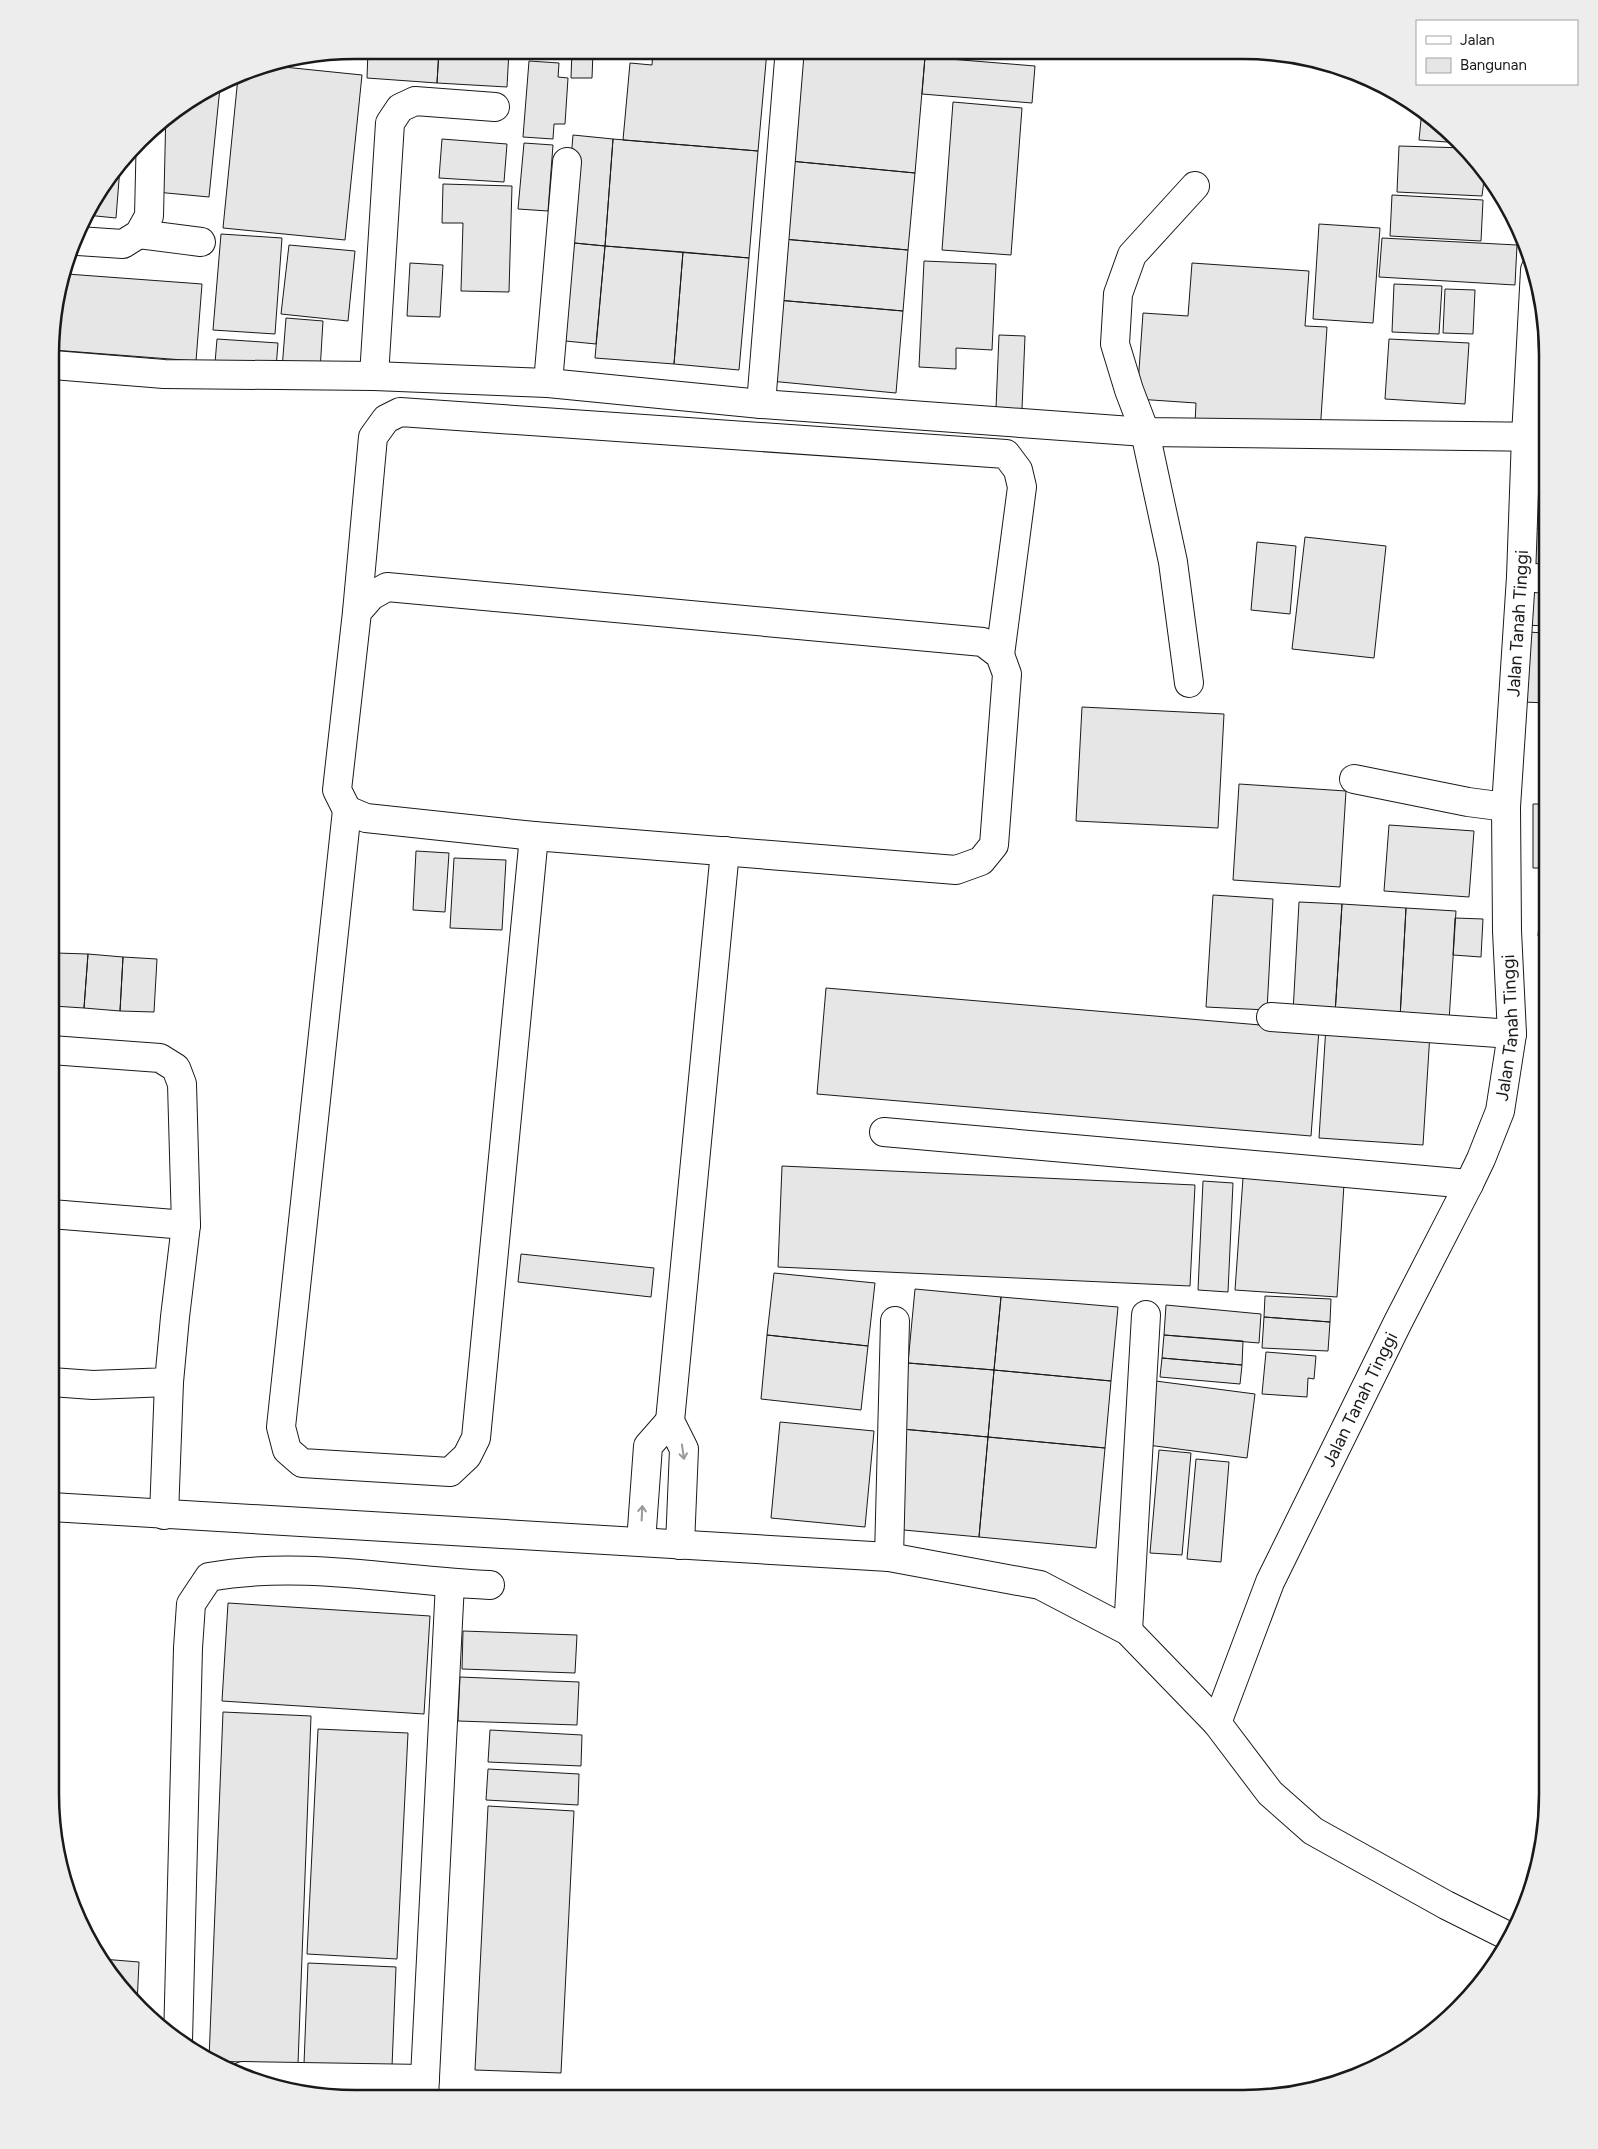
<svg xmlns="http://www.w3.org/2000/svg" width="1598" height="2149" font-family="Figtree,sans-serif">
<style>
.building{fill:#e6e6e6;stroke:#1a1a1a}
.lines{fill:none;stroke-linecap:round;stroke-linejoin:round}
.minor-casing{stroke:#1a1a1a;stroke-width:30}
.minor{stroke:#fff;stroke-width:28}
.oneway{stroke:#989898}
.labels{text-anchor:middle;dominant-baseline:central;stroke-width:4;stroke-linejoin:round;paint-order:stroke}
.street-label{font-size:18px;fill:#1a1a1a;stroke:#fff}
.rim{fill:none;stroke:#1a1a1a;stroke-width:2.5}
</style>
<rect width="100%" height="100%" fill="#fff"/>
<path class="building" d="M368 50H439L437 83 367 78Z
M439 50H509L507 87 437 83Z
M572 51 593 52 592 78H571Z
M653 51H767L758 151 623 140 630 63 652 65Z
M799 51H866L925 57 915 173 790 161Z
M1295 56 1323 63 1294 61Z
M925 57 1035 66 1032 103 922 94Z
M529 61 559 63 558 77 568 78 565 124H554L553 139 523 137Z
M264 65 362 75 345 240 223 228 238 77 257 66Z
M220 87 209 197 156 192 163 120Z
M953 102 1022 108 1011 255 942 250Z
M1422 110 1429 113 1461 143 1419 140Z
M573 135 613 139 605 246 564 242Z
M442 139 507 144 504 182 439 178Z
M613 139 758 151 749 258 605 246Z
M524 143 553 145 548 211 518 209Z
M1399 146 1466 148 1473 154 1490 180H1484L1482 196 1397 192Z
M790 161 915 173 908 250 783 239Z
M120 167 116 218 86 215 91 203Z
M443 184 512 186 509 292 461 291 463 223H442Z
M1392 195 1483 200 1481 241 1390 236Z
M1319 224 1380 228 1373 323 1313 319Z
M221 234 282 238 275 334 213 330Z
M1382 238 1517 245 1515 285 1379 277Z
M783 239 908 250 903 311 777 300Z
M564 242 605 246 596 344 555 340Z
M289 245 355 251 348 321 281 314Z
M605 246 683 252 674 364 595 358Z
M683 252 749 258 739 370 674 364Z
M924 261 996 264 992 350 956 348V369L919 367Z
M410 263 443 265 440 317 407 316Z
M1192 263 1309 271 1305 326 1327 327 1320 433 1195 424 1196 403 1137 399 1143 313 1188 316Z
M67 274 202 284 196 361 53 350V315Z
M1394 284 1442 286 1439 334 1392 332Z
M1445 289 1475 290 1473 334 1443 333Z
M777 300 903 311 896 393 770 381Z
M286 318 323 321 320 371 282 369Z
M999 335 1025 336 1022 409 996 408Z
M217 339 278 343 276 368 215 363Z
M1389 339 1469 343 1465 404 1385 399Z
M1538 396H1548V421L1537 420Z
M1532 528 1548 529V572L1530 571Z
M1305 537 1386 546 1374 658 1292 649Z
M1257 542 1296 546 1290 614 1251 610Z
M1525 587 1548 588V626L1523 625Z
M1525 632 1548 633V703L1523 702Z
M1542 705 1548 706V733H1541Z
M1082 707 1224 714 1218 828 1076 821Z
M1239 784 1346 791 1340 887 1233 880Z
M1533 804H1548V868H1533Z
M1389 825 1474 831 1469 897 1384 891Z
M416 851 449 853 445 912 413 910Z
M454 858 506 860 502 930 450 928Z
M1542 887H1548V937L1538 936Z
M1213 895 1273 899 1267 1010 1206 1007Z
M1299 902 1342 904 1335 1014 1293 1012Z
M1342 904 1406 908 1400 1018 1335 1014Z
M1406 908 1456 911 1449 1021 1400 1018Z
M1455 918 1483 919 1481 957 1453 955Z
M52 952 56 953 53 1006H51Z
M56 953 88 954 84 1008 53 1006Z
M88 954 123 957 120 1011 84 1008Z
M123 957 157 959 154 1012 120 1011Z
M826 988 1319 1030 1311 1136 817 1094Z
M1326 1026 1430 1033 1423 1145 1319 1138Z
M782 1166 1195 1185 1190 1286 778 1267Z
M1243 1178 1344 1184 1337 1297 1235 1290Z
M1203 1181 1233 1183 1228 1292 1198 1290Z
M521 1254 654 1268 651 1297 518 1282Z
M774 1273 875 1283 868 1346 767 1335Z
M915 1289 1001 1297 994 1370 908 1363Z
M1265 1296 1331 1299 1330 1322 1264 1317Z
M1001 1297 1118 1307 1111 1381 994 1370Z
M1166 1305 1261 1314 1259 1343 1164 1335Z
M1264 1317 1330 1322 1328 1351 1262 1348Z
M767 1335 868 1346 861 1410 761 1399Z
M1164 1335 1243 1341 1242 1365 1162 1358Z
M1266 1352 1316 1356 1314 1379 1308 1378 1307 1397 1262 1394Z
M1162 1358 1242 1365 1240 1384 1160 1377Z
M908 1363 994 1370 988 1437 902 1429Z
M994 1370 1111 1381 1105 1448 988 1437Z
M1148 1380 1255 1394 1247 1458 1140 1444Z
M780 1422 874 1431 865 1527 771 1518Z
M902 1429 988 1437 979 1537 893 1529Z
M988 1437 1105 1448 1096 1548 979 1537Z
M1159 1450 1191 1453 1182 1555 1150 1553Z
M1196 1459 1229 1462 1221 1562 1187 1559Z
M228 1603 430 1616 424 1714 222 1701Z
M463 1631 577 1635 575 1673 462 1669Z
M460 1677 579 1682 577 1725 458 1721Z
M223 1712 311 1716 298 2064 213 2061 209 2059Z
M318 1729 408 1733 397 1959 307 1954Z
M490 1730 582 1735 581 1766 488 1762Z
M488 1769 579 1774 578 1805 486 1800Z
M488 1806 574 1811 561 2073 475 2070Z
M102 1959 139 1962 137 2005 126 1995Z
M308 1963 396 1967 392 2067 304 2064Z"/>
<g class="lines">
<g class="minor-casing">
<g id="minor">
<path d="M139 234 201 242"/>
<path d="M78 241 123 244 139 234 149 216 151 130"/>
<path d="M53 365 164 374 374 376 548 383 761 404 1145 432 1548 437"/>
<path d="M374 376 390 123 400 108 415 101 495 107"/>
<path d="M548 383 567 162"/>
<path d="M761 404 789 60"/>
<path d="M1521 577 1548 579"/>
<path d="M387 587 983 642 1000 655 1007 674 994 845 981 861 956 870 534 836 366 818 347 810 337 790 357 612 371 596Z"/>
<path d="M357 612 373 437 386 419 400 412 1006 454 1018 470 1022 487 1000 655"/>
<path d="M1189 683 1173 562 1145 432 1129 390 1115 344 1118 294 1132 255 1195 186"/>
<path d="M1354 779 1468 802 1506 807"/>
<path d="M347 810 281 1427 287 1450 302 1463 450 1472 467 1456 476 1438 534 836"/>
<path d="M1271 1017 1512 1034"/>
<path d="M884 1132 1469 1184"/>
<path d="M51 1214 186 1225"/>
<path d="M51 1382 93 1385 169 1382 175 1317 186 1225 182 1084 176 1068 160 1058 51 1050"/>
<path d="M51 1507 889 1557 1040 1585 1128 1631 1217 1723 1270 1793 1313 1831 1446 1905 1510 1937"/>
<path d="M164 1515 169 1382"/>
<path d="M641 1542 648 1446 670 1421"/>
<path d="M680 1545 684 1449 670 1421 725 851"/>
<path d="M889 1557 895 1321"/>
<path d="M1128 1631 1146 1315"/>
<path id="s1" d="M1217 1723 1270 1582 1398 1322 1469 1184 1481 1159 1500 1111 1512 1034 1507 931 1506 807 1521 577 1526 436 1535 270"/>
<path d="M178 2041 188 1648 191 1604 209 1577C301 1560 397 1581 490 1585"/>
<path d="M243 2076 425 2079"/>
<path d="M424 2097 450 1583"/>
</g>
</g>
<use href="#minor" class="minor"/>
</g>
<defs><path id="oneway-shaft" d="M-6 0H5M1.5-3L5.5 0L1.5 3" fill="none" stroke-width="1.6" stroke-linecap="round" stroke-linejoin="round" transform="scale(1.25)"/></defs>
<g class="oneway">
<use href="#oneway-shaft" transform="translate(683 1452) rotate(82)"/>
<use href="#oneway-shaft" transform="translate(642 1513) rotate(-87)"/>
</g>
<g class="labels">
<g class="street-label">
<text stroke="none"><textPath href="#s1" startOffset="1164">Jalan Tanah Tinggi</textPath></text>
<text stroke="none"><textPath href="#s1" startOffset="759">Jalan Tanah Tinggi</textPath></text>
<text stroke="none"><textPath href="#s1" startOffset="354">Jalan Tanah Tinggi</textPath></text>
</g>
</g>
<path d="M0 0H1598V2149H0ZM355 59H1243A296 296 0 0 1 1539 355V1794A296 296 0 0 1 1243 2090H355A296 296 0 0 1 59 1794V355A296 296 0 0 1 355 59Z" fill="#ededed" fill-rule="evenodd"/>
<path class="rim" d="M355 59H1243A296 296 0 0 1 1539 355V1794A296 296 0 0 1 1243 2090H355A296 296 0 0 1 59 1794V355A296 296 0 0 1 355 59Z"/>
<rect x="1416" y="20" width="162" height="65" fill="#ffffff" stroke="#a3a3a3"/>
<rect x="1426" y="36" width="25" height="8" fill="#ffffff" stroke="#a3a3a3"/>
<text x="1460" y="45" font-size="15" fill="#1a1a1a">Jalan</text>
<rect x="1426" y="58" width="25" height="15" fill="#e6e6e6" stroke="#a3a3a3"/>
<text x="1460" y="70" font-size="15" fill="#1a1a1a">Bangunan</text>
</svg>
